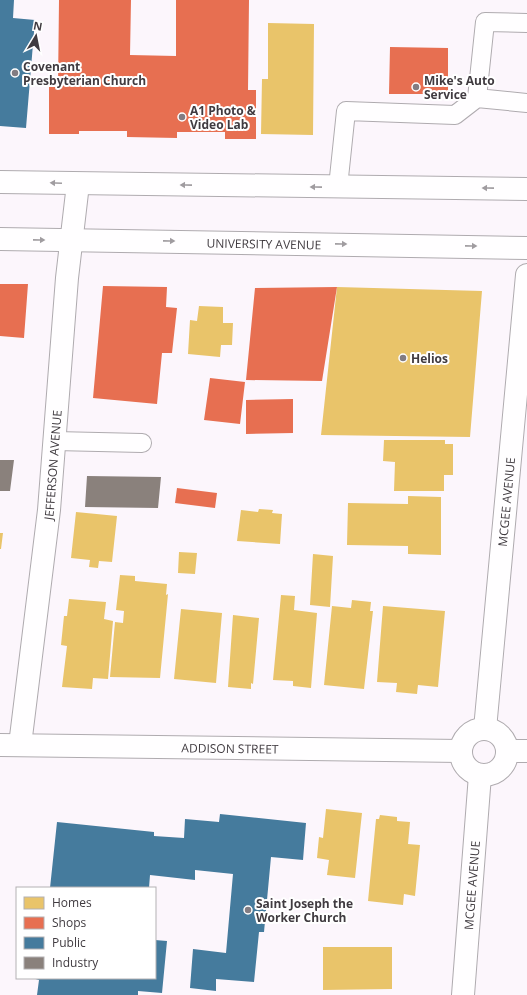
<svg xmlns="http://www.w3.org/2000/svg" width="527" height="995" font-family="'Open Sans',sans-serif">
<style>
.homes{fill:#e9c46a}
.shops{fill:#e76f51}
.public{fill:#457b9d}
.industry{fill:#8a817c}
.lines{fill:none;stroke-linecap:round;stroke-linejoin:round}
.lane-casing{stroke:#afabaf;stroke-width:20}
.street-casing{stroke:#afabaf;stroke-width:24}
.secondary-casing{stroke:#afabaf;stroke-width:24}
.lane{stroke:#fffeff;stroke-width:18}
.street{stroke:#fffeff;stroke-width:22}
.secondary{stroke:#fffeff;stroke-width:22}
.oneway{fill:#a09ca0}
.poi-dot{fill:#827c82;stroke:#fff;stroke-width:1.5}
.labels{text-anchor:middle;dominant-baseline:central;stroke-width:4;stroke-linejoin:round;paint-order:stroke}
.poi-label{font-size:12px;font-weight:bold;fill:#403b40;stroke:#fff;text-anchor:start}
.street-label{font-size:12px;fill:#403b40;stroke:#fff}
</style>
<rect width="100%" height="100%" fill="#fcf6fc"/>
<path class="homes" d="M268 23 314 24 313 135 261 134 262 79H268Z
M337 287 482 291 470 437 321 435Z
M199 306 223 307V323H233L232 345H221L220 357 188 354 190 320 197 321Z
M384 440H445V444H453V475H444V491H394L395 462 383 461Z
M408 496 441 497V555L408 554V546L347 545 348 503 408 504Z
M259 509 273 510 272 513 282 514 280 544 237 541 241 510 258 512Z
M76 512 117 516 112 562 99 561 98 568 89 567 90 560 71 558Z
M0 533H3L1 549H0Z
M179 552 197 553 195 574 178 573Z
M313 554 333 556 330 607 310 605Z
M120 575 135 576V581L167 584 166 595 168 594 160 678 110 677 115 622 123 623 124 611 116 610Z
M281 595 295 596 294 610 317 613 311 688 293 686V681L273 680Z
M69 599 106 602 104 619 113 621 108 679 93 678 92 689 62 687 67 646 61 645 64 616H67Z
M352 600 371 602 370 611H373L364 689 324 685 332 606 351 608Z
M383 606 445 611 438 687 418 685 417 694 396 692 397 683 377 682Z
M181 609 222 613 216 683 174 679Z
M233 615 259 618 253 684 251 683V689L228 687Z
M326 809 362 813 355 878 327 875 329 860 317 858 319 837 323 838Z
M380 815 397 817V821L410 822 408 844 420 845 415 896 404 894 403 905 368 901 376 819H379Z
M323 947H392V989L323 990Z"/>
<path class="shops" d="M59 0H131L130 55 176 56V0H249L248 90H256V139H225V132H177V138L127 137V131H79V134H49V87H58Z
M390 47 448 48V94H389Z
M0 284H28L24 338 0 336Z
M103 286 167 287 166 307 177 308 172 353H162L157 404 93 398Z
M337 287 322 381 246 380 255 288Z
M210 378 245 382 240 424 204 420Z
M293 399V433L246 434V400Z
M177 488 217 493 215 508 175 503Z"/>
<path class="public" d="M0 0H14L13 18 35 20 26 128 0 126Z
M220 814 306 823 303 860 271 857 264 932H259L254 982 216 979V991L190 988 193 949 226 953 233 874 195 870V880L150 875 149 888H50L57 822 154 832V836L184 838 185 819 219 822Z
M155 940 167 941 162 993 138 991V995H37L39 980 32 978H155Z"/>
<path class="industry" d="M0 460H14L10 491H0Z
M87 476 161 477 158 508 85 507Z"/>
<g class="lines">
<g class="lane-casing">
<path id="lane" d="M477 98 527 103
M338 187 346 111 455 115 477 98 485 22 527 23
M55 441 142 443"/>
</g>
<g class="street-casing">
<g id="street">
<circle cx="484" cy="752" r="23"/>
<path id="s1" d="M485 729 527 275"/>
<path id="s2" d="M0 745 460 751"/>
<path id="s3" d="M20 745 49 510 67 278 78 184"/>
<path d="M507 751H527"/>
<path id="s4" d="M463 995 480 775"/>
</g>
</g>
<g class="secondary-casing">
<g id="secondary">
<path d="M0 182 527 189"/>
<path id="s5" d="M0 239 527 248"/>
</g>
</g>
<use href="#lane" class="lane"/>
<use href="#street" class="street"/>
<use href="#secondary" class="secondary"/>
</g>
<defs><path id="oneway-solid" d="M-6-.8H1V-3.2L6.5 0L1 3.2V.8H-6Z"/></defs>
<g class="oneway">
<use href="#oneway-solid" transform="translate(56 183) rotate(-178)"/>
<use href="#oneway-solid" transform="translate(186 185) rotate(-179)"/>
<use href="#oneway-solid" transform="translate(316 187) rotate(-179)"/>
<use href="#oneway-solid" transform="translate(488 188) rotate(-179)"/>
<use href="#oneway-solid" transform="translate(39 240) rotate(1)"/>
<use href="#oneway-solid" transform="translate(169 241) rotate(1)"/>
<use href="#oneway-solid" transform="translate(341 244) rotate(1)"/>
<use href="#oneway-solid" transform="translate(471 246) rotate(1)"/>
</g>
<g class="poi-dot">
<circle cx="15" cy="73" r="4"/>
<circle cx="416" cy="87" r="4"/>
<circle cx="182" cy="117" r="4"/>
<circle cx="403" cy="358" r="4"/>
<circle cx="248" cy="910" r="4"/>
</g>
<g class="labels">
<g class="poi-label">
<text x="23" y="66">Covenant<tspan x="23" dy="14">Presbyterian Church</tspan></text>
<text x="424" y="80">Mike's Auto<tspan x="424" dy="14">Service</tspan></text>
<text x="190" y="110">A1 Photo &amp;<tspan x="190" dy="14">Video Lab</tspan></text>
<text x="411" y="358">Helios</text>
<text x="256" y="903">Saint Joseph the<tspan x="256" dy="14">Worker Church</tspan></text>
</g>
<g class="street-label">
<text stroke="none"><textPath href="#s5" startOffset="264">UNIVERSITY AVENUE</textPath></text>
<text stroke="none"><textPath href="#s3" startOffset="282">JEFFERSON AVENUE</textPath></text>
<text stroke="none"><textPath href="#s1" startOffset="228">MCGEE AVENUE</textPath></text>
<text stroke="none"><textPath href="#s2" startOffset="230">ADDISON STREET</textPath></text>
<text stroke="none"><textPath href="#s4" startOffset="110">MCGEE AVENUE</textPath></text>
</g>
</g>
<rect x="16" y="887" width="140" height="92" fill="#ffffff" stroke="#b3b1b3"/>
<rect x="24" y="897" width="20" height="12" fill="#e9c46a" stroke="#b3b1b3"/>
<text x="52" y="907" font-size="12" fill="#403b40">Homes</text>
<rect x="24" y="917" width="20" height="12" fill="#e76f51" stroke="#b3b1b3"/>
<text x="52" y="927" font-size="12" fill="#403b40">Shops</text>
<rect x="24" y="937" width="20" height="12" fill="#457b9d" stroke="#b3b1b3"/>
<text x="52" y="947" font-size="12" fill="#403b40">Public</text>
<rect x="24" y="957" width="20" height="12" fill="#8a817c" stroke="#b3b1b3"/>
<text x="52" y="967" font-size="12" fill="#403b40">Industry</text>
<g transform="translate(36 36) rotate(10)" stroke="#ffffff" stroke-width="3" paint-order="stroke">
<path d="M0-3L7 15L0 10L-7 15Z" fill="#403b40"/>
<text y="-6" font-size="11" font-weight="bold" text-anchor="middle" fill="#403b40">N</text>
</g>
</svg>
